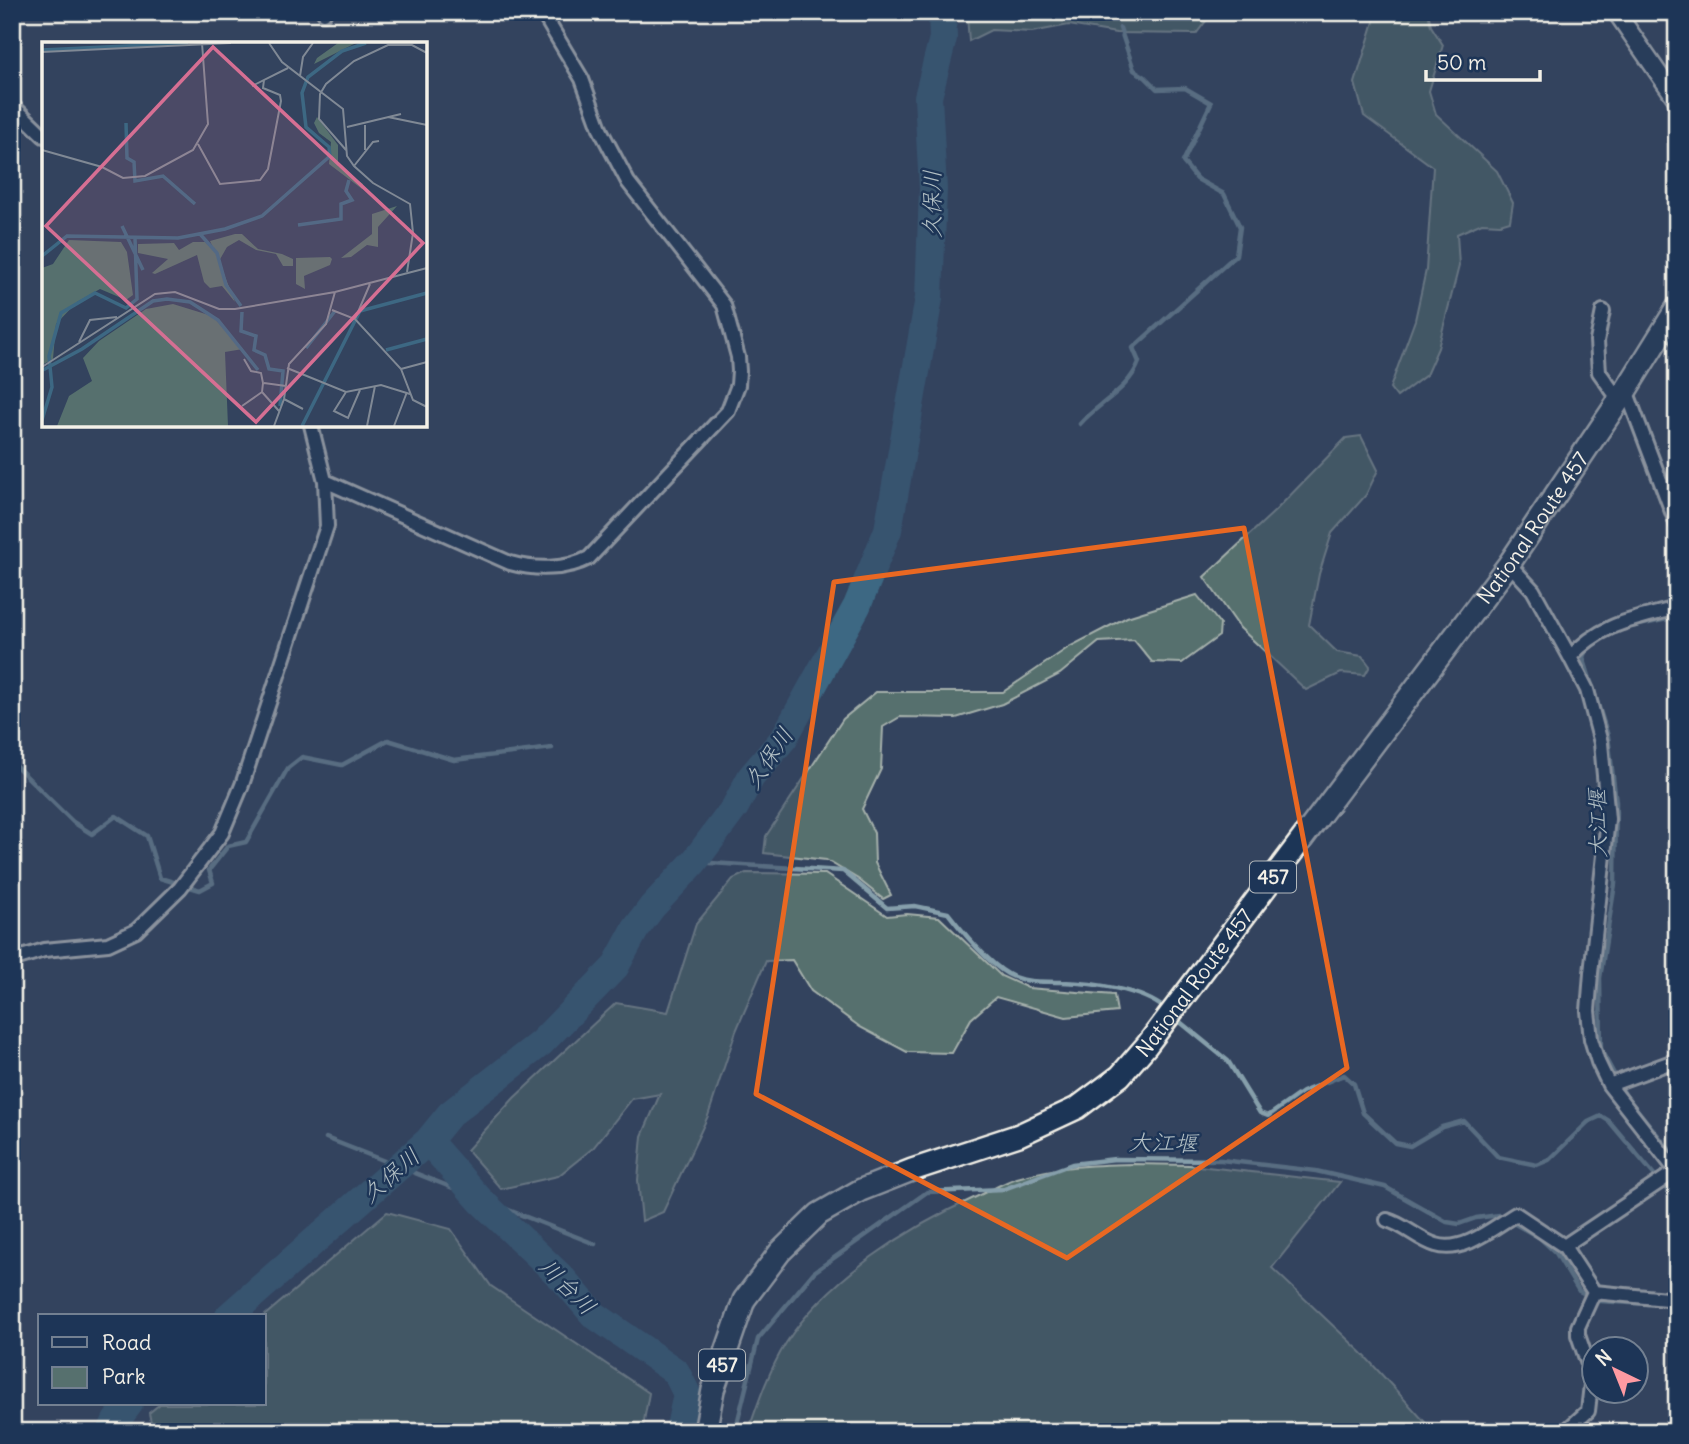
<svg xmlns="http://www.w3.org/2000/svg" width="1689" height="1444" font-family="Delius,'Klee One',sans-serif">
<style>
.green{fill:#56706e;stroke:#a5b0ab;stroke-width:2}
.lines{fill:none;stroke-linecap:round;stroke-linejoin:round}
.stream{stroke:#869fab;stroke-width:4.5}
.river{stroke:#3d6883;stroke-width:28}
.minor-casing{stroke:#f4f1e8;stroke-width:18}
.tertiary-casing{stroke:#f4f1e8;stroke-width:21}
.trunk-casing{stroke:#f4f1e8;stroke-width:26}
.minor{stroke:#1d3557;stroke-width:12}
.tertiary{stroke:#1d3557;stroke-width:16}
.trunk{stroke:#1d3557;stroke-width:21}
.marked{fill:none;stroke:#e96822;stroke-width:5;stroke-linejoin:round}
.labels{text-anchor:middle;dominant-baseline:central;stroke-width:5;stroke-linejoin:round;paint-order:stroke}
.shield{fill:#1d3557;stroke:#b4b9bc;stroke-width:2}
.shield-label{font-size:19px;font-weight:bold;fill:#f4f1e8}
.street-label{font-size:21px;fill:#f4f1e8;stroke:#1d3557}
.water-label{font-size:23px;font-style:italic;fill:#b4c1c5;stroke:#1d3557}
.inset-river{fill:none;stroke:#3d6883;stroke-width:3.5}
.inset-road{fill:none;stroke:#808995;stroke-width:2}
.view{fill:#d66f93;fill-opacity:0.15;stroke:#d66f93;stroke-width:3.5}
.inset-edge{fill:none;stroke:#f4f1e8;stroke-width:3.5}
</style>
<rect width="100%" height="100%" fill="#33435e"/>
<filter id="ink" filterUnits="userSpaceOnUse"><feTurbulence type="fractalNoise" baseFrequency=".0143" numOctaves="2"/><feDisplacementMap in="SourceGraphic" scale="14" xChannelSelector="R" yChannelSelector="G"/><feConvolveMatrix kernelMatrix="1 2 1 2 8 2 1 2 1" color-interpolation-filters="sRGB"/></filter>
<g filter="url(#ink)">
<path class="green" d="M964 12H1211L1212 13 1196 34 1116 33 1069 25 1032 32 991 30 969 41 967 16Z
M1377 12H1428L1431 26 1443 45 1429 91 1436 114 1497 171 1513 203 1510 221 1500 224 1482 223 1457 234 1459 266 1438 348 1426 375 1397 397 1390 388 1415 320 1426 270 1433 167 1364 116 1355 83Z
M1361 436 1378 470 1366 495 1332 533 1319 574 1309 625 1337 652 1362 656 1370 666 1365 675 1341 673 1306 690 1240 628 1204 577 1275 511 1346 438Z
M1197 595 1220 624 1219 636 1182 663 1152 662 1134 640 1099 642 1060 674 1002 704 956 718 900 717 883 727 881 769 862 809 874 833 875 863 891 895 883 899 858 879 826 860 764 853 766 836 843 719 876 692H1003L1069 647 1127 617Z
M746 873 825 874 887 916 907 914 939 917 1001 976 1028 988 1114 995 1117 1012 1066 1017 996 997 971 1019 952 1053 907 1052 860 1027 811 991 792 960 766 961 736 1031 708 1116 663 1212 642 1221 638 1180 642 1136 660 1094 632 1099 593 1148 558 1176 501 1189 467 1150 514 1098 616 1003 668 1012 696 924 733 879Z
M1133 1164 1189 1165 1340 1182 1272 1268 1362 1353 1434 1432H748C758 1403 769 1370 786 1343 828 1278 909 1227 978 1196 991 1190 1004 1182 1017 1178 1056 1166 1093 1165 1133 1164Z
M387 1212 451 1229 491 1286 649 1393 642 1432H153L149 1413 160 1404H264V1316Z"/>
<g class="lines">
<path class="stream" d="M1080 424C1098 403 1129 390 1139 362L1133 348 1236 255 1240 227 1224 194 1197 179 1183 162 1211 103 1185 88 1157 89 1145 77 1134 70 1120 28
M1625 628 1677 617
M1587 648 1583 657 1608 736 1616 802 1615 884 1600 978 1601 1050 1626 1096 1677 1159
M12 762 73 822 92 834 116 816 147 836 160 878 200 890 213 883 209 870 228 846 246 842 288 768 302 757 342 765 388 740 454 760 552 748
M694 862 843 871 887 908 915 906 948 913C962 931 993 969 1014 977 1029 983 1045 981 1062 982 1092 983 1142 989 1165 1009
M1174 1017 1228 1061 1260 1113 1268 1116 1302 1092 1344 1075 1354 1084 1363 1113 1395 1143 1410 1146 1442 1127 1464 1121 1498 1157 1537 1165 1549 1160 1588 1122 1601 1116 1609 1121 1677 1202
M326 1138 595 1244
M735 1432 758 1339 814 1272 927 1192 1004 1189 1072 1164 1115 1159 1221 1160 1316 1171 1385 1187 1447 1222 1459 1224 1476 1218 1499 1215 1540 1238 1556 1253 1579 1291 1600 1301 1677 1306"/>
<path class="river" d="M428 1141 481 1201 563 1279 593 1314 676 1372 687 1394 679 1432
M229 1316 428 1141 450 1114 541 1043 615 967 635 930 652 907 694 862 735 807 751 777 784 738 857 606 888 530 929 298 933 189 928 97 943 38 942 12
M111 1432 116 1421 129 1404"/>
<g class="minor-casing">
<path id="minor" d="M324 13V12
M12 105 44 136
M1603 311 1597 341 1599 372 1619 400
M1626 390 1677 525
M325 481 510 563C535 570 566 570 589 558L728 411 738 385 739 371 738 357 724 305 628 182 601 131 582 79 542 12
M1509 564 1533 590 1570 657 1587 690 1601 743 1608 819 1591 973 1588 1011 1591 1039 1598 1062 1609 1085 1677 1172
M1570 657C1603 622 1633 620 1677 608
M12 960 44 950 108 944 136 931 180 888 222 833 242 785 327 526 325 481 311 425
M1609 1085 1677 1060
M1387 1220C1405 1225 1419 1240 1436 1245 1463 1254 1494 1227 1516 1214L1564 1246 1594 1292 1578 1327V1335L1592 1376 1588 1411 1567 1430
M1564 1246 1676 1171
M1594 1292 1677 1300"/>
</g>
<g class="tertiary-casing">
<path id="tertiary" d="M1616 12 1677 100"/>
</g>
<g class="trunk-casing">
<g id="trunk">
<path id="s1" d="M705 1432 713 1390 744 1300 780 1252 819 1214 861 1190 912 1170 1019 1135 1077 1108 1120 1076 1147 1045 1509 564 1626 390 1677 308"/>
</g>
</g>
<use href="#minor" class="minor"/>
<use href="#tertiary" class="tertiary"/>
<use href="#trunk" class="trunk"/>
</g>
</g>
<path d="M0 0H1689V1444H0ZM1244 528 1347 1068 1067 1258 756 1094 834 582Z" fill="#33435e" fill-opacity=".55" fill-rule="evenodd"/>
<path class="marked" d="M1244 528 1347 1068 1067 1258 756 1094 834 582Z"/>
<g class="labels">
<g class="shield">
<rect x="1250" y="861.5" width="46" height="31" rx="5"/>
<rect x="699" y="1349.5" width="46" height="31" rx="5"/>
</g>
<g class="shield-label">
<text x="1273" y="877">457</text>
<text x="722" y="1365">457</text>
</g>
<g class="street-label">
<text stroke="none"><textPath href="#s1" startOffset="1272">National Route 457</textPath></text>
<text stroke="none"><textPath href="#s1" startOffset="705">National Route 457</textPath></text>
</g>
<g class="water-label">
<text transform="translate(931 204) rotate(-90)">久保川</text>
<text transform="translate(768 758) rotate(-56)">久保川</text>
<text transform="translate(1597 824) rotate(-91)">大江堰</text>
<text transform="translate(1163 1142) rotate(1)">大江堰</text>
<text transform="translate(390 1175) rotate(-41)">久保川</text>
<text transform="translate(568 1286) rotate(45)">川台川</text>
</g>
</g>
<g transform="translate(42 42)">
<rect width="385" height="385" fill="#33435e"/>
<path d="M296 1H314L272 22 275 16ZM275 75 296 103V124L321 142 320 147 287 122 289 100 277 91 272 81ZM355 164 336 185V205L325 203 309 215 299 216 330 192V172ZM193 192H200L216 207 240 212 251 217V224H241L234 212 214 208 197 198 185 205 177 219 168 199ZM27 198 79 200 85 210 91 253 84 258 58 247 35 260 14 282 11 317 0 323V226L11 222ZM151 200H163L173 209 193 260 180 244 168 246 162 240 155 213 113 232 110 231 126 217 96 211V202L132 201 137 208ZM254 216 288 215 290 217 288 223 262 234 263 247 254 242ZM131 262 170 274 201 307 183 310 186 384H15L27 354 50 339 41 316 57 299 104 267Z" fill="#56706e"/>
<path class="inset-river" d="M0 8 146 1M84 81 85 116 92 120 93 139 121 134 153 162M256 183 299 177V162L310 158 304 149 307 138M80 184 101 228M158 192 175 211 184 243 199 264M0 214 25 194 136 196 183 187 220 174 288 114 287 105 264 85 260 51 266 35 300 9 324 1M200 270 199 289 214 294 212 308 223 313 227 327 241 329 238 364M264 306 293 269M344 308 385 297M1 328 40 307 111 259 125 257 148 260 176 278 216 328M0 378 10 345 7 314 19 271 53 251 84 266 95 257 93 196M260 384 318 269 385 251"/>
<path class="inset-road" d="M227 1 240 20 301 67 305 114 312 124 331 141 368 162 371 191 365 230M0 10 189 1M258 34 261 15 271 1M210 44 246 26M346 75 385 83M323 83V108M305 85 359 72M156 102 178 142 218 138 226 127 239 59 238 53 221 46 222 38M0 108 60 125 81 136 103 134 151 108 166 82 160 1M304 108 277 77 278 52 284 42 312 19 346 3H370L385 11M312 124 331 100 337 99M290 268 313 277 359 327 371 358 385 365M313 277 328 242M37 300 48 278 75 275M0 325 113 252 133 250 177 267H193L293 250 385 226M245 326 304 350 339 343 368 352M359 327 385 320M222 341 244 344M220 350 237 369M304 350 292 369 306 376 318 348M242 357 261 367M200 364 220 350 221 341 219 331 209 329 202 317M232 384 242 357 247 322 284 282 293 250M325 384 333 344M352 384 365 350"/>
<path class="view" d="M171 5 381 201 214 380 4 184Z"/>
<rect width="385" height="385" class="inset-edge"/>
</g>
<rect width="1689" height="1444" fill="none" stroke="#1d3557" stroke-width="42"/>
<rect x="21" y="21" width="1647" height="1402" fill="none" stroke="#f4f1e8" stroke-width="2.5" filter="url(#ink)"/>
<rect x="38" y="1314" width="228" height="91" fill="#1d3557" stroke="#738091" stroke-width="2"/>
<rect x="52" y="1337" width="35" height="10" fill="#1d3557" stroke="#738091" stroke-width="2"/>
<text x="102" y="1350" font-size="21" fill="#f4f1e8">Road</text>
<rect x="52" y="1367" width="35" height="21" fill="#56706e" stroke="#738091" stroke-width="2"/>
<text x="102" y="1384" font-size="21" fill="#f4f1e8">Park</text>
<g transform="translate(1615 1370) rotate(317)"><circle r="33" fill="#1d3557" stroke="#738091" stroke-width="2"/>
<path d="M0-5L12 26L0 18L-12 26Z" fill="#ff9aa2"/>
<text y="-10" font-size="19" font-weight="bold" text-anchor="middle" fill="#f4f1e8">N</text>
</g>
<path d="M1426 70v10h114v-10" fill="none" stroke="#f4f1e8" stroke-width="3.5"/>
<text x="1437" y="70" font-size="21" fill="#f4f1e8" stroke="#1d3557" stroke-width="5" paint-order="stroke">50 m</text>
</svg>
